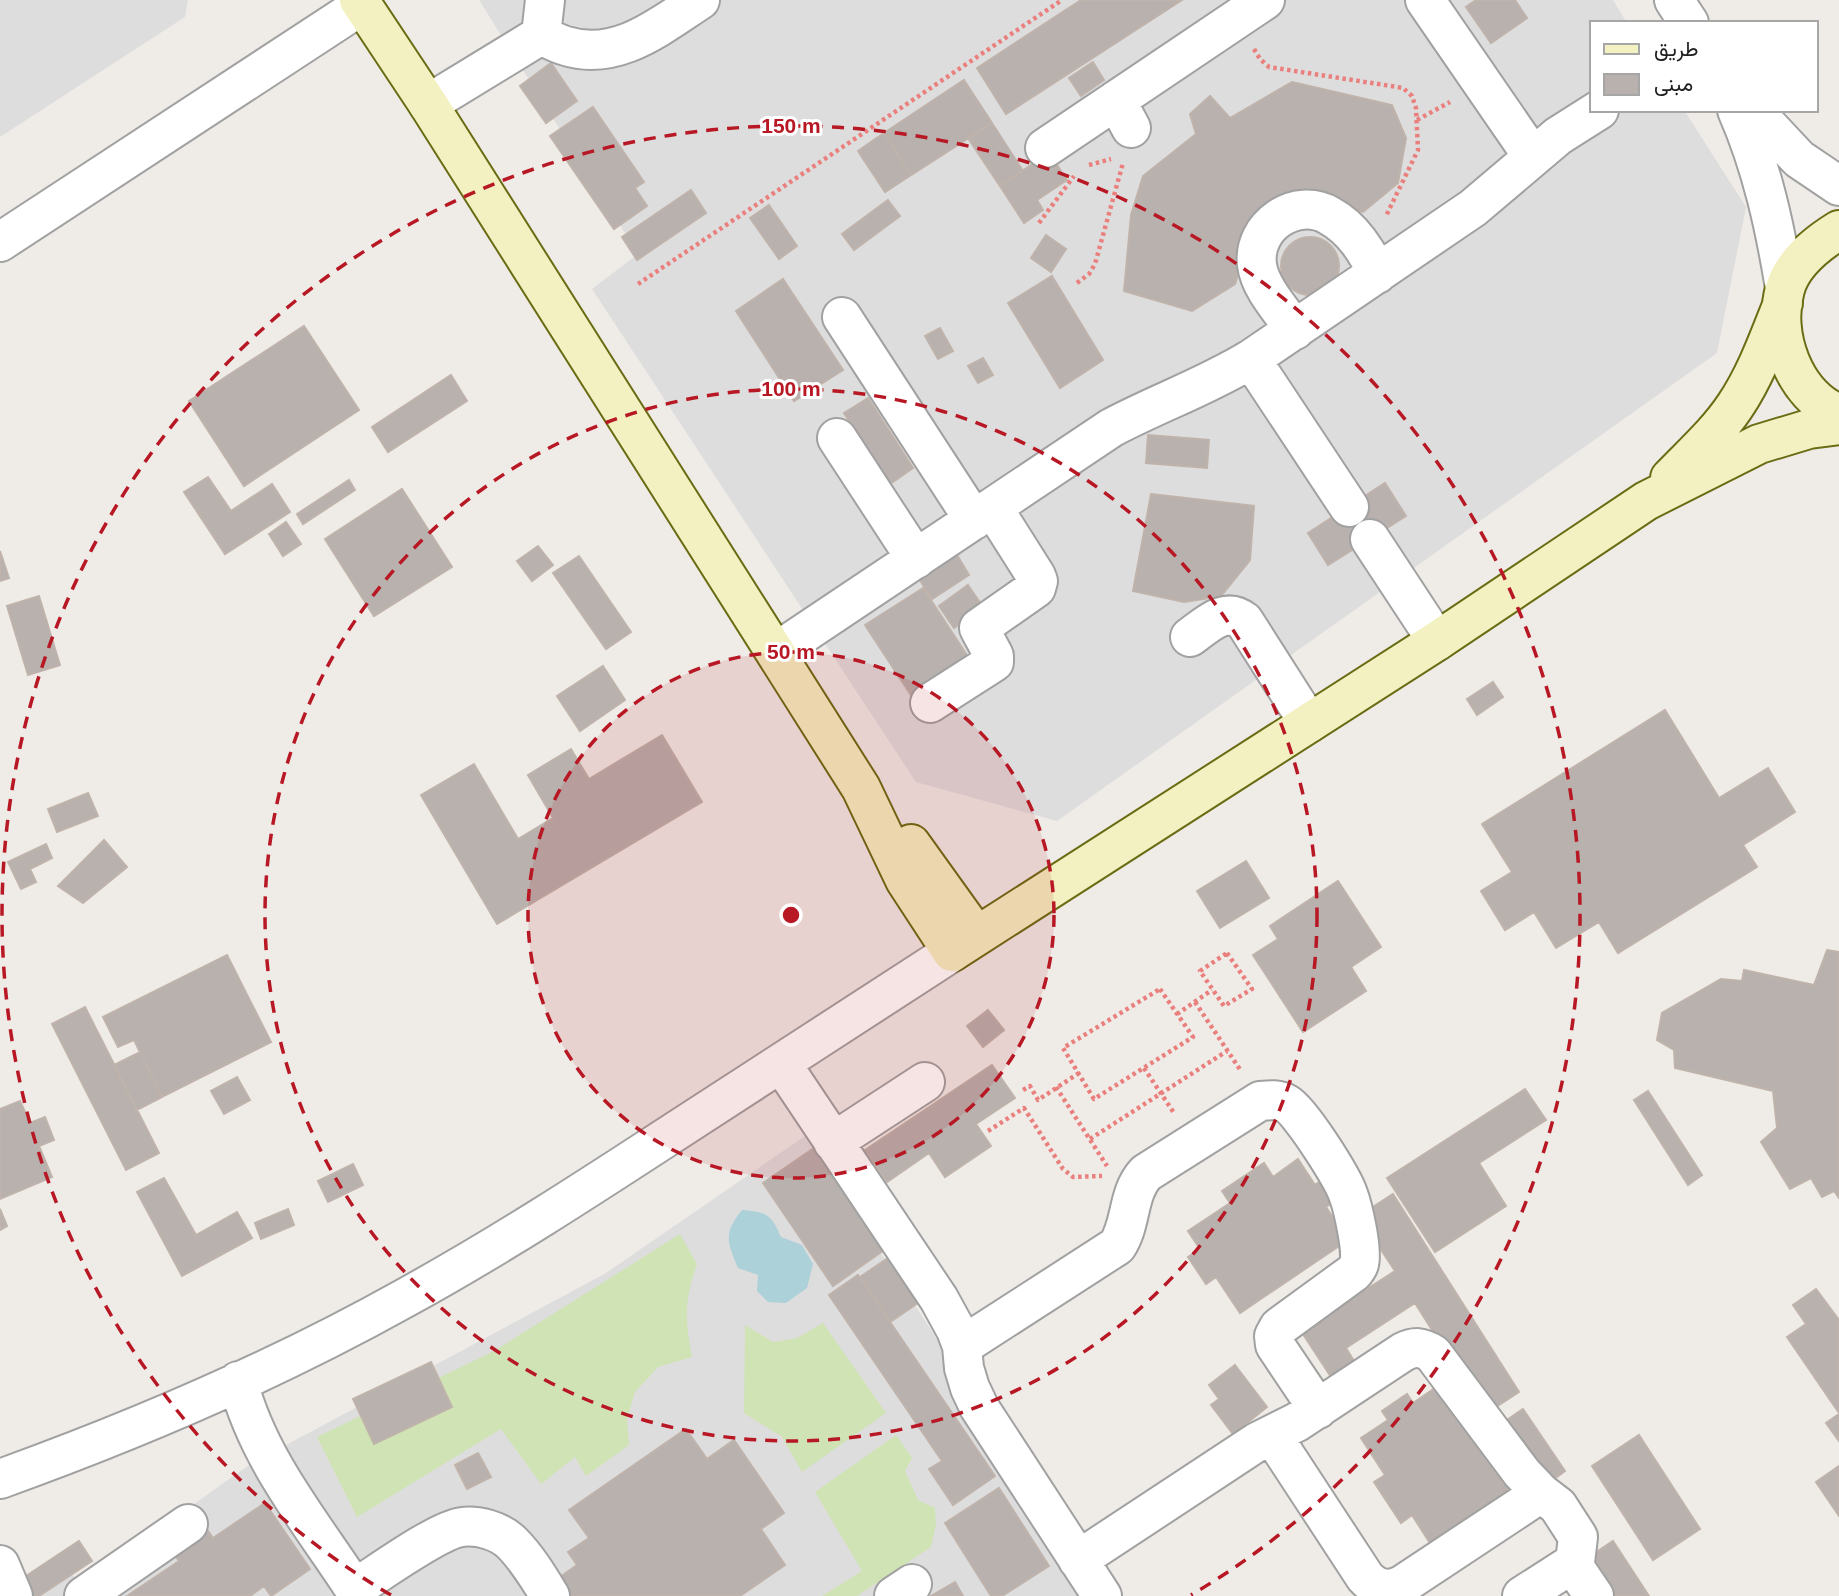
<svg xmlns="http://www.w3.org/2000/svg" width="1839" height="1596" font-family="Helvetica,Vazirmatn,sans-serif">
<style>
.residential{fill:#dedddd}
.grass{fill:#cfe3b4}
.water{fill:#add1d8}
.building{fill:#b8b1ad;stroke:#bfb3ab;stroke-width:2}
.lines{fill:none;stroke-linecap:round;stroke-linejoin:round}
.street-casing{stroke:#a1a1a1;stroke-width:42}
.secondary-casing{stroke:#696c12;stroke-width:42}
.path{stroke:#ea807e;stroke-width:4.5;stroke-dasharray:3.5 3.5;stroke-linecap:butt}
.street{stroke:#fff;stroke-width:38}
.secondary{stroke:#f3f1c2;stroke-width:38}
.ring{fill:none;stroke:#b81724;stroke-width:3.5;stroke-dasharray:12 9}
.centre{fill:#b81724;stroke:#fff;stroke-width:3.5}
.ring-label{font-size:21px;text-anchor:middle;font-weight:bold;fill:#b81724;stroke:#fff;stroke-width:6;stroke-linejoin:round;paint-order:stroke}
</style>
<rect width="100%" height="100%" fill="#efece8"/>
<path class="residential" d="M0 0H188L185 17 0 137Z
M479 0H1613L1627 23H1592V110H1684L1746 207 1717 353 1057 821 916 782 592 289 638 254Z
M805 1136 1104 1596H15L63 1564 81 1584 249 1465 606 1273Z"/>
<path class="grass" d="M680 1234 697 1264C684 1302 685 1318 692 1357L658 1367 635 1392 627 1419 629 1445 586 1476 575 1457 541 1484 501 1429 357 1517 317 1437 494 1351Z
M823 1323 886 1413 802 1472 782 1437 744 1413 745 1325 773 1342 797 1338Z
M896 1435 912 1458 905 1471 918 1500 935 1508 936 1525 931 1547 857 1596H822L862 1571 815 1492Z"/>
<path class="water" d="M742 1210C767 1212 771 1214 781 1237L802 1245 813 1264 807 1288 786 1303 768 1302 757 1291 758 1275 738 1268C727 1242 723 1233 742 1210Z"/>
<path class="building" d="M1081 0H1182L1006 114 977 68Z
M1476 0H1515L1527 18 1491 43 1466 7Z
M1093 62 1104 80 1081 96 1069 78Z
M551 63 577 101 546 123 520 86Z
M964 80 992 123 911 175 884 133Z
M1292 82 1392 105 1406 138 1398 183 1363 212 1284 197 1256 217 1235 284 1192 311 1124 291 1131 215 1143 176 1196 134 1190 114 1210 96 1230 118Z
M593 107 644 182 635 188 647 206 614 229 550 136Z
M992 123 1023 171 1000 186 968 138Z
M884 133 911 175 885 192 858 151Z
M1049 153 1067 180 1037 200 1043 210 1024 223 1000 186Z
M691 190 706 213 637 260 622 237Z
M888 200 900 216 854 250 842 234Z
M769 205 797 246 779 259 750 218Z
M1046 235 1066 249 1051 272 1031 258Z
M1281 266a29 29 0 1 1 58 0a29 29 0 1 1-58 0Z
M1052 276 1103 360 1060 388 1008 303Z
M783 279 843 370 794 401 736 311Z
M304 326 359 410 244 486 189 401Z
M940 328 953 351 938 359 925 336Z
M983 358 993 375 978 383 968 366Z
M451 375 467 401 388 452 372 427Z
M868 398 913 468 890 484 844 413Z
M1148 435 1209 440 1207 468 1146 463Z
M208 477 231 511 272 484 290 512 225 554 184 492Z
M349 480 355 490 303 524 297 514Z
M1385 483 1406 516 1328 565 1308 533Z
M402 489 452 567 374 616 325 539Z
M1151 494 1254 506 1250 560 1221 596 1184 602 1133 591Z
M286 522 301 544 283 556 269 534Z
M538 546 553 565 532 581 517 561Z
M954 550 969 575 932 599 916 574Z
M0 551 9 578 0 581Z
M579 556 631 632 606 649 553 573Z
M968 585 983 607 954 628 939 606Z
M923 588 974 666 916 703 865 625Z
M39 596 60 665 28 675 7 606Z
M603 666 625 700 580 731 557 696Z
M1493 682 1503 697 1477 715 1467 699Z
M1665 710 1719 798 1768 768 1795 812 1743 845 1757 867 1618 953 1599 922 1556 948 1534 912 1505 930 1481 891 1512 872 1482 824Z
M662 735 702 802 497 924 421 795 474 764 518 839 553 818 528 775 571 749 589 779Z
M88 793 98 816 57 832 48 809Z
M104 840 127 867 83 903 58 886Z
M46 844 52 858 30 869 36 882 21 889 8 862Z
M1246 861 1269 898 1220 928 1197 891Z
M1338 881 1381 947 1351 967 1366 991 1303 1032 1253 955 1278 939 1270 926Z
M1827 950 1839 952V1198L1834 1191 1822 1197 1811 1178 1790 1189 1761 1142 1777 1128 1773 1091 1675 1068 1674 1050 1657 1040 1662 1013 1721 979 1742 981 1744 970 1814 985Z
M227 955 271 1042 162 1097 134 1040 118 1047 103 1017Z
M85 1007 159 1153 126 1170 52 1024Z
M988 1010 1004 1030 983 1047 967 1026Z
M140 1052 162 1097 137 1110 114 1065Z
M992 1065 1015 1098 976 1124 991 1146 945 1177 929 1153 887 1182 865 1150Z
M237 1077 250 1100 224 1114 211 1091Z
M1525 1089 1546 1120 1479 1163 1506 1206 1435 1252 1387 1178Z
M1648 1091 1702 1175 1688 1185 1634 1100Z
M20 1101 30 1123 45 1117 54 1140 39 1146 52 1177 0 1199V1109Z
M817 1146 887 1248 833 1286 763 1183Z
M1298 1159 1315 1185 1323 1179 1338 1199 1326 1207 1348 1240 1240 1313 1216 1277 1206 1284 1188 1257 1200 1249 1188 1231 1230 1203 1222 1191 1264 1163 1273 1177Z
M353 1164 363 1185 328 1202 318 1181Z
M164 1178 196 1235 237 1212 252 1238 182 1276 137 1192Z
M1393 1194 1519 1392 1485 1414 1415 1303 1346 1348 1362 1374 1339 1389 1301 1331 1395 1271 1359 1216Z
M0 1209 7 1226 0 1230Z
M288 1209 294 1225 261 1239 255 1223Z
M888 1258 918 1303 890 1322 860 1277Z
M858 1275 995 1476 953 1505 929 1469 942 1461 829 1295Z
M1816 1289 1839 1320V1413L1787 1337 1806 1324 1793 1305Z
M431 1362 452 1407 374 1444 353 1399Z
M1235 1365 1267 1407 1233 1434 1211 1405 1219 1399 1209 1385Z
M1444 1382 1514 1486 1430 1543 1412 1515 1401 1523 1374 1482 1385 1475 1361 1438 1388 1420 1382 1411 1407 1394 1413 1403Z
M1523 1409 1565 1471 1546 1485 1504 1422Z
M1839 1414V1441L1826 1423Z
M686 1429 707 1459 734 1440 784 1513 761 1529 785 1565 740 1596H558L550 1584 577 1565 568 1552 589 1538 569 1510Z
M1639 1435 1700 1529 1653 1560 1592 1466Z
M478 1453 491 1477 467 1489 455 1465Z
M1839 1466V1516L1816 1482Z
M999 1488 1049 1566 1002 1596H991L945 1523Z
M265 1503 310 1569 271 1596 264 1586 250 1596H127L179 1561 169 1547 203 1524 213 1538Z
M79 1541 92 1561 39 1596H31L20 1580Z
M1613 1541 1649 1596H1601L1580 1563Z
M955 1582 963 1596H931Z"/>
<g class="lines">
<g class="street-casing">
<path id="street" d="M1425 0 1533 157
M1674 0 1689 23
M541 35C549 39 558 44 566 46 617 62 660 26 700 0
M541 35 545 0
M1116 100 1131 128
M428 104 541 35
M1737 110C1762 167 1775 227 1785 288
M1753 110 1799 159 1839 186
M1045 148 1265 0
M0 242 362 5
M842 317 974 520
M1295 330C1282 311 1260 288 1257 265 1252 226 1296 196 1330 216 1352 228 1368 252 1377 274
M1251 359 1349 507
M837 438 916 559
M1370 539 1437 641
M1190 637C1207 625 1225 606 1244 621L1309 723
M776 652 1111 428C1158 403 1205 387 1251 359L1473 208 1558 136 1599 110
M930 703 994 662V656L979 628 1036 588 1038 581 1036 576 993 508
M781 1063 939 1299 956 1330 962 1346 964 1368 970 1388 979 1407 1102 1596
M833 1142 925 1082
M962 1346 1117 1246C1132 1224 1127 1193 1146 1173L1260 1101C1270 1100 1278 1099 1287 1104 1301 1112 1342 1177 1348 1194 1353 1207 1363 1251 1359 1264 1358 1267 1355 1271 1353 1273L1279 1327 1274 1336 1275 1345 1318 1409
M238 1381C258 1461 315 1527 359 1596
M1272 1435 1365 1577C1376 1589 1387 1592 1402 1585L1541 1493
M0 1479C139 1429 276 1370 405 1298 498 1247 587 1189 676 1131 768 1071 860 1012 952 952
M1078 1560 1257 1442 1297 1422 1403 1352C1415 1346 1422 1347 1433 1354L1522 1473 1541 1493 1558 1506 1578 1537 1575 1562 1577 1571 1594 1596
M0 1565 13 1596
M354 1589C378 1574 438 1530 462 1527 479 1525 500 1531 512 1543 527 1558 539 1578 550 1596
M84 1596 188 1524
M894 1596 912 1584
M1522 1596 1575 1562"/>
</g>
<g class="secondary-casing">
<path id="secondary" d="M359 0 428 104 861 788 905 880 952 952 1437 641 1646 501 1759 444 1809 429 1839 425
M1839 230C1818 243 1792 263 1785 289 1772 335 1794 395 1839 414
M1670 478C1692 455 1717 433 1735 406 1756 375 1769 338 1783 303
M911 844 977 936"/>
</g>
<path class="path" d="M1254 49 1260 59 1269 67 1391 86 1403 88 1412 96 1416 108 1418 150 1386 216
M1417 120 1450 102
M1089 165 1111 159
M1039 223 1074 176
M1077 283 1089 274 1095 264 1123 163
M638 284 1062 0
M1227 953 1252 989 1224 1006 1200 971Z
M1160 989 1193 1037 1094 1099 1063 1048Z
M1195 1002 1241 1071
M1177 1014 1212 990
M1144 1068 1174 1113
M1056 1087 1107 1166
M1023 1090 1030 1086 1038 1100 1079 1073
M988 1131 1024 1108 1063 1169 1073 1177 1102 1176
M1090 1139 1227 1051"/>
<use href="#street" class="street"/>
<use href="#secondary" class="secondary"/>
</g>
<circle cx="791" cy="915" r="263" fill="#b81724" fill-opacity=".12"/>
<g class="ring">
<circle cx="791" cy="915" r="263"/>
<circle cx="791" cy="915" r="526"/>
<path d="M391 1595A789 789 0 1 1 1191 1595"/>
</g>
<circle cx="791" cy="915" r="10" class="centre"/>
<g class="ring-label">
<text x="791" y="133">150 m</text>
<text x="791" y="396">100 m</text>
<text x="791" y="659">50 m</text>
</g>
<rect x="1590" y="21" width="228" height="91" fill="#ffffff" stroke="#a6a6a6" stroke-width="2"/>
<rect x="1604" y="44" width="35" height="10" fill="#f3f1c2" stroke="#a6a6a6" stroke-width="2"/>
<text x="1654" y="56" font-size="21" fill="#202020">طريق</text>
<rect x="1604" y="74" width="35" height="21" fill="#b8b1ad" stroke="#a6a6a6" stroke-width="2"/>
<text x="1654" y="91" font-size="21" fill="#202020">مبنى</text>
</svg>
